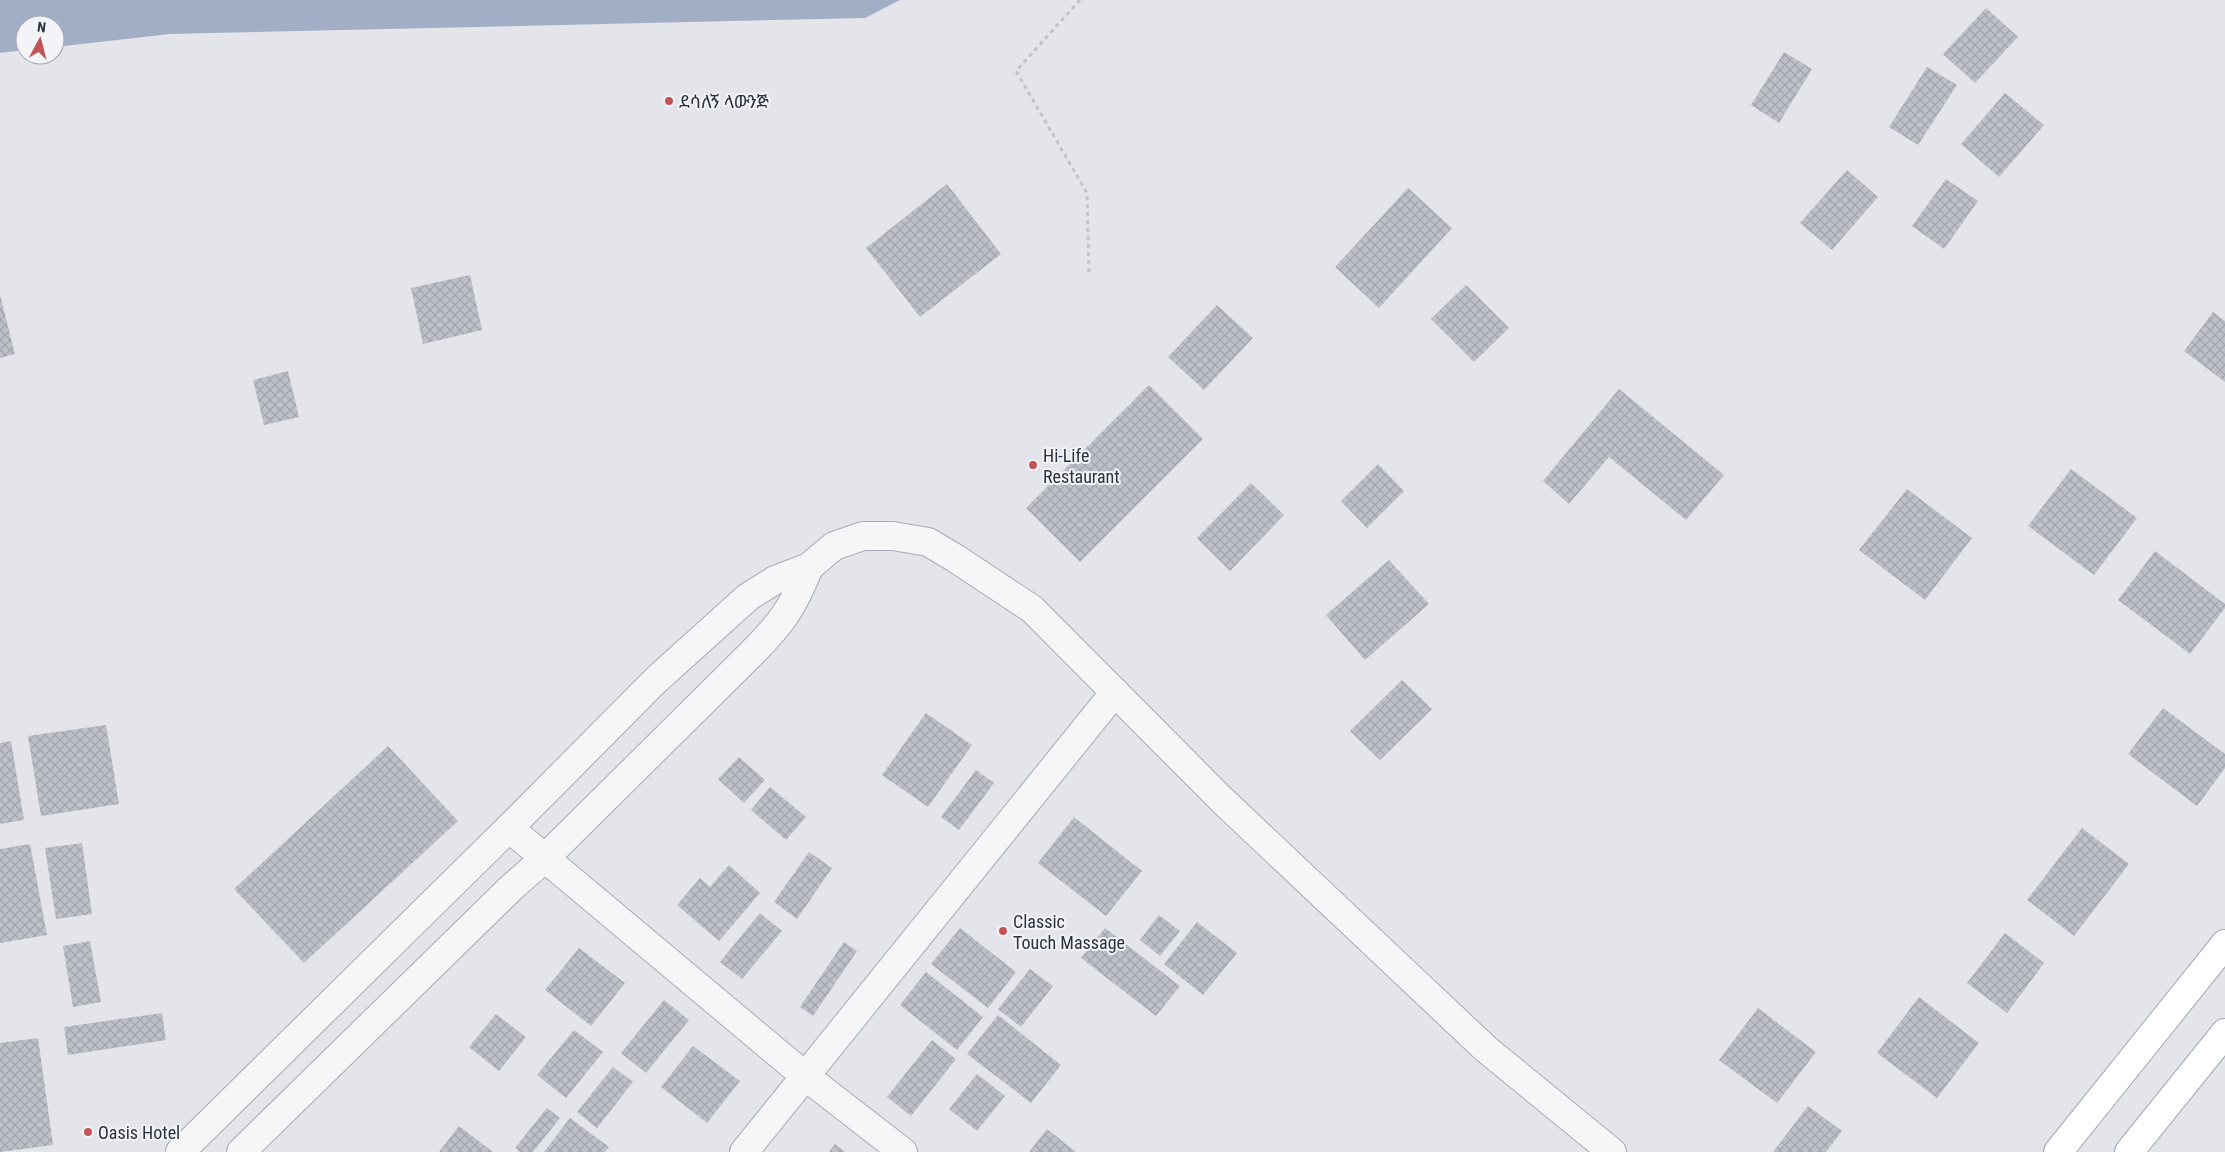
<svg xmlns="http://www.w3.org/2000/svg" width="2225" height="1152" font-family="'Roboto Condensed','Noto Sans Ethiopic',sans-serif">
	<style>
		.water { fill: #a2aec6 }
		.building { fill: url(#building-cross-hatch) }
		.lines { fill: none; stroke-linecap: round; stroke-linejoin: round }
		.minor-casing { stroke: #a8abb4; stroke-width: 30 }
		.major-casing { stroke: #a3a8b5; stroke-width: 30 }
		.path { stroke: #c1c3c9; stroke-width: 3; stroke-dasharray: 4 4; stroke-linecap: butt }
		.minor { stroke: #f6f6f9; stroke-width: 28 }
		.major { stroke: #fff; stroke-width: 28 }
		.poi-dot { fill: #c35455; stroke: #f3f4f7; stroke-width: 2 }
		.labels { text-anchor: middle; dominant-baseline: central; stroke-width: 4; stroke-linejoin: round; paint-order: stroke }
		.poi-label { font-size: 18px; fill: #2c3141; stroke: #f3f4f7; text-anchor: start }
	</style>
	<defs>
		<pattern id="building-cross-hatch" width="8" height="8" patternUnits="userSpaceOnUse" patternTransform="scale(1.25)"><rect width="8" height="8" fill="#bec0c9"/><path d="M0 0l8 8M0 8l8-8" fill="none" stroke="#a3a5ae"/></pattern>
	</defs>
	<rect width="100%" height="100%" fill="#e3e5ea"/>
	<!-- water -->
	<polygon class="water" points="0,0 900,0 865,18 170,34 55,47 55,25 25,25 25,50 0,53"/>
	<!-- building -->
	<g class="building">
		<polygon points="1986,8 2018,37 1975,83 1943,54"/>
		<polygon points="1784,52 1812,69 1779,123 1751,105"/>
		<polygon points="1927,67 1957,85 1918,145 1889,127"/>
		<polygon points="2005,93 2044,125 1999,177 1961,144"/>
		<polygon points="1847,170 1878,197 1832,250 1800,223"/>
		<polygon points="1946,179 1978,201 1944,249 1912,226"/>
		<polygon points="947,184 1001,254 920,317 866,248"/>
		<polygon points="1408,188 1452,228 1379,308 1335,267"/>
		<polygon points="470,275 482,330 423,344 411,288"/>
		<polygon points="1466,285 1509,328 1474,362 1431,319"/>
		<polygon points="0,295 15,354 0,358"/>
		<polygon points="1217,305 1253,338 1204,390 1168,357"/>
		<polygon points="2213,312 2225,321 2225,382 2184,351"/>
		<polygon points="288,371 299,417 264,425 253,380"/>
		<polygon points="1149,385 1203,439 1080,562 1026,508"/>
		<polygon points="1619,389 1724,475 1686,520 1609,457 1569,504 1543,481"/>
		<polygon points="1378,464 1404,491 1367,528 1341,501"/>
		<polygon points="2071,469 2137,518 2094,575 2028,526"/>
		<polygon points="1251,483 1284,515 1230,571 1197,538"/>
		<polygon points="1907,489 1972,538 1925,600 1859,550"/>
		<polygon points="2155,551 2225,604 2225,608 2190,654 2118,600"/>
		<polygon points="1389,560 1429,604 1365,660 1326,615"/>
		<polygon points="1402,680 1432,709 1380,760 1350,731"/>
		<polygon points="2163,708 2225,754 2225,768 2197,806 2128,754"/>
		<polygon points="926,713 972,745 928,807 882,775"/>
		<polygon points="106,725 119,804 41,816 28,736"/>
		<polygon points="11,741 24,820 0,824 0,743"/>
		<polygon points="388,746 458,821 304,963 234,889"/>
		<polygon points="739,757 765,780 744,803 718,779"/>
		<polygon points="976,770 994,783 959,830 941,817"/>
		<polygon points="770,787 806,817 786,840 751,810"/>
		<polygon points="1074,817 1142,871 1106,916 1038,863"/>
		<polygon points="2082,828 2129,864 2074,936 2027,900"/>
		<polygon points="82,843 92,914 56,919 45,848"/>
		<polygon points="30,844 47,935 0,943 0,849"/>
		<polygon points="809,852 832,868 797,919 774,902"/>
		<polygon points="729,865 760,893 719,941 677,905 700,878 710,887"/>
		<polygon points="760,913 782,931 742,979 720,962"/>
		<polygon points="1159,915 1180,931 1160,956 1140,940"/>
		<polygon points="1197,922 1237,953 1203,995 1164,964"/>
		<polygon points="960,928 1016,972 988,1008 931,964"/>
		<polygon points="1105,928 1180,986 1156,1016 1081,958"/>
		<polygon points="2005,933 2044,963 2007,1013 1967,983"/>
		<polygon points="90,941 101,1002 73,1007 63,946"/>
		<polygon points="844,942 857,951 813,1016 800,1007"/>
		<polygon points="579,948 625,983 591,1026 545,990"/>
		<polygon points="1030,969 1053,986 1021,1027 998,1009"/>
		<polygon points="926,972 983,1017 957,1050 900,1005"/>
		<polygon points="1919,997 1979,1043 1937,1098 1877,1053"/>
		<polygon points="664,1000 689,1020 646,1073 621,1053"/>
		<polygon points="1758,1008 1816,1052 1777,1103 1719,1060"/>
		<polygon points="162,1013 166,1040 68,1055 64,1027"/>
		<polygon points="496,1014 526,1037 499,1071 469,1047"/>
		<polygon points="998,1015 1061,1065 1031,1103 967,1054"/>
		<polygon points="574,1030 603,1052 566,1098 537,1075"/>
		<polygon points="38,1038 53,1145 0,1152 0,1043"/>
		<polygon points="932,1040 956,1059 911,1116 887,1097"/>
		<polygon points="693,1046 740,1081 707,1123 661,1087"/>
		<polygon points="613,1067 633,1082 597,1128 577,1112"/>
		<polygon points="977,1074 1005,1096 977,1131 949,1109"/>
		<polygon points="1808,1106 1842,1131 1826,1152 1773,1152"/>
		<polygon points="547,1108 560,1118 533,1152 520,1152 515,1148"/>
		<polygon points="570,1118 609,1147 605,1152 544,1152"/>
		<polygon points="459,1126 493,1152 439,1152"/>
		<polygon points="1047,1129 1076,1152 1029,1152"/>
		<polygon points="835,1144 845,1152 829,1152"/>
	</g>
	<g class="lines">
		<!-- minor casing -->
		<g class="minor-casing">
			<g id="minor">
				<polyline points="509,828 805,1076 903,1152"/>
				<polyline points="180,1152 509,828 656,680 748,597 775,580 809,567 834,546 863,536 893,536 928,542 955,558 1032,609 1222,800 1486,1049 1612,1152"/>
				<path d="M241,1152L512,887L544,859L750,655C781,624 793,608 809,567"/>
				<polyline points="744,1152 1115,692"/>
			</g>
		</g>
		<!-- major casing -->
		<g class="major-casing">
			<g id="major">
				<polyline points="2058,1152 2225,944"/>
				<polyline points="2129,1152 2225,1033"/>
			</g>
		</g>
		<!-- path -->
		<polyline class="path" points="1080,0 1016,71 1087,193 1089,275"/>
		<!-- minor -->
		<use href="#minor" class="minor"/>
		<!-- major -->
		<use href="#major" class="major"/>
	</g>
	<!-- markers -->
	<g class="poi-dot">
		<circle cx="669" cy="101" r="5"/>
		<circle cx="1033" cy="465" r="5"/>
		<circle cx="1003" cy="931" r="5"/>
		<circle cx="88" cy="1132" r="5"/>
	</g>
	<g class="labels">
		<!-- poi labels -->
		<g class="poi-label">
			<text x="679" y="101">ደሳለኝ ላውንጅ</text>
			<text x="1043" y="455">Hi-Life<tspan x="1043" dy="21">Restaurant</tspan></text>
			<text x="1013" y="921">Classic<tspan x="1013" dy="21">Touch Massage</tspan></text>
			<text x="98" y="1132">Oasis Hotel</text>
		</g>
	</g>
	<!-- north arrow -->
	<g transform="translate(40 40) rotate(7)"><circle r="24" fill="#f3f4f7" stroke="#a3a6ae"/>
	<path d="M0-4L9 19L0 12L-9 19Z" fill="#c35455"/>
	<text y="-8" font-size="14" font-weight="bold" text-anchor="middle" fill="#2c3141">N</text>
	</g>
</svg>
